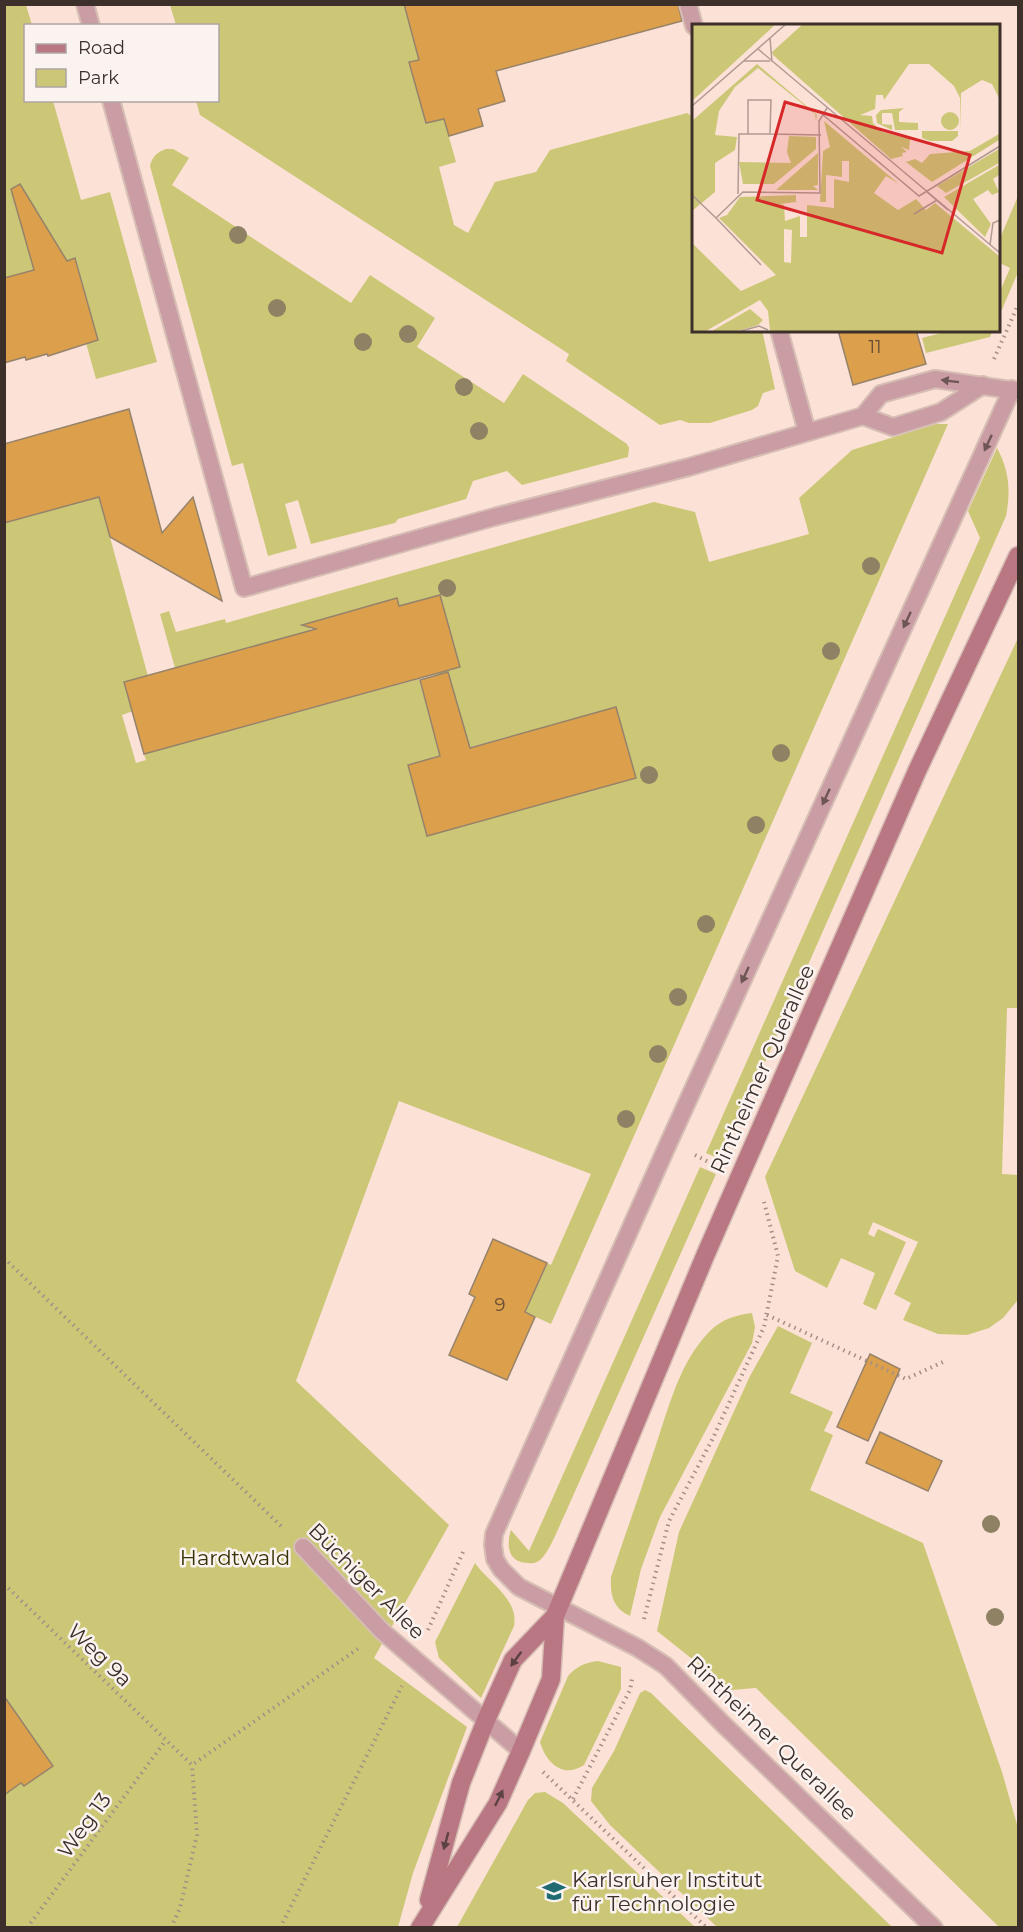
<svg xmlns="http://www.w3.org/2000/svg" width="1023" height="1932" font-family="Montserrat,sans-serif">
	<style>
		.green { fill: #ccc777 }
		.building { fill: #dc9f4b; stroke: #96836b; stroke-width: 1.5 }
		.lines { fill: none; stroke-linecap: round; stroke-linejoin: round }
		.lane-casing { stroke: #d6beb5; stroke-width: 20 }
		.secondary-casing { stroke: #d6beb5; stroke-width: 21 }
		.path { stroke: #a48f87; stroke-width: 4; stroke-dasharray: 1.5 4.5; stroke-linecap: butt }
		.lane { stroke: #ca9ca3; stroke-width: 16 }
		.secondary { stroke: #b97783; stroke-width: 18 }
		.tree { fill: #8f8164 }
		.oneway { fill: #6e5655 }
		.oneway2 { fill: #5c4241 }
		.labels { text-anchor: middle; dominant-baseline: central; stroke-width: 5; stroke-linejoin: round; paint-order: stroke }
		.number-label { font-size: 18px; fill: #654c33 }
		.street-label { font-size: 21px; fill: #3d302b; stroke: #faf3f0 }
		.park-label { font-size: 21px; fill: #363306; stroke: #faf3f0 }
		.poi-label { font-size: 21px; fill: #3d302b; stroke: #faf3f0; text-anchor: start }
		.inset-road { fill: none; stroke: #b09a92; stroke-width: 1.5 }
		.view { fill: #d62828; fill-opacity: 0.15; stroke: #d62828; stroke-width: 3 }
		.inset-edge { fill: none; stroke: #3d302b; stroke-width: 3 }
	</style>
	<rect width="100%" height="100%" fill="#fce1d7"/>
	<!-- green -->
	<g class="green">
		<polygon points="5,5 26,5 32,25 26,26 26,100 53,101 81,200 110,192 157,362 96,379 86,343 98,339 76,259 64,261 25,234 34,270 5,278"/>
		<polygon points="170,5 404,5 419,60 410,62 426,123 444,119 456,162 439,167 454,225 468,233 495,182 536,172 550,150 687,113 693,117 693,330 762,330 775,389 763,393 758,406 752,410 710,423 689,423 680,420 660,425 566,361 569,354 200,115 196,101 218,100 218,26 176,25"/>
		<path d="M166,149H173L189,158L172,185L351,303L370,275L435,318L417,347L504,403L523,374L627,444L629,448L628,457L522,485L507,471L473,481L466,499L398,519L395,523L311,544L298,500L285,504L297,548L268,556L243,463L232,466L150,166C152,157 157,152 166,149Z"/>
		<polygon points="1018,196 1018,272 998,319 998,296 1010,268 998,262 998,243"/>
		<polygon points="953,330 993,330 990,337 926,353 922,338"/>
		<polygon points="936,424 948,424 551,1324 525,1312 547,1263 551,1265 591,1174 399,1101 296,1381 449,1525 374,1658 467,1727 413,1873 398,1927 5,1928 5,523 99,497 148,676 133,711 122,715 136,763 146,760 144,754 419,679 440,756 408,765 428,836 635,778 616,707 457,751 436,674 460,667 399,606 397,599 310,623 311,631 175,668 160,614 169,611 176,632 225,619 226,623 654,502 695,512 709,562 809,534 799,498 852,450"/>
		<path d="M997,448C1009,470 1011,490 1006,516L722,1160L706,1153L980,538L968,511Z"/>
		<polygon points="1018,638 1018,1008 1007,1008 1002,1174 1018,1175 1017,1301 1003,1318 989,1328 967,1335 938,1334 903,1320 911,1303 894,1294 918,1242 873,1222 868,1234 874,1237 878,1229 906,1242 876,1310 863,1304 875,1273 841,1258 827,1288 795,1271 765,1177"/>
		<path d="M700,1167L716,1174L565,1514C559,1526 550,1551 541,1559C537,1563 533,1564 528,1563C508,1563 506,1545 511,1530L529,1551Z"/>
		<path d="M752,1313L755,1327L752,1343L660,1517L641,1569L630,1616C613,1608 610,1595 611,1577C625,1535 640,1493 654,1451C668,1410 679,1362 710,1331C722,1319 736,1315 752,1313Z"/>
		<polygon points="778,1326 812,1343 790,1393 833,1412 824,1431 833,1435 810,1490 923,1543 1002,1772 1018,1828 1018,1927 999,1927 756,1688 731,1690 657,1631 679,1532 750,1376"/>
		<path d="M475,1563C488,1582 519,1599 514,1626L481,1698L439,1658L435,1642Z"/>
		<path d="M598,1661L621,1667V1689L584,1765C563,1779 546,1763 540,1742L568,1676C577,1666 584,1663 598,1661Z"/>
		<polygon points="645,1690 651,1693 892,1927 717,1927 610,1825 591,1801 592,1788 614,1751 640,1693"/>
		<polygon points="545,1792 563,1803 695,1927 457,1927 528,1800 535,1793"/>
	</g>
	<!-- building -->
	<g class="building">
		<polygon points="404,4 678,4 682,21 496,71 505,101 478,109 483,126 449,136 444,119 426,123 409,62 419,60"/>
		<polygon points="20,184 67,261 75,258 98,340 48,356 47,354 26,360 25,357 4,363 4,278 34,270 11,189"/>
		<polygon points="838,330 916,330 926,364 853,385"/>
		<polygon points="129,409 162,533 193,497 222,601 110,537 99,497 4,523 4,444"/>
		<polygon points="440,595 460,667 144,754 124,682 316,629 302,625 397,598 399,606"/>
		<polygon points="448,672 470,748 616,707 636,778 427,836 408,765 440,756 420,680"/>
		<polygon points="493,1239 547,1263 525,1312 535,1317 507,1380 449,1355 475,1297 469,1294"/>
		<polygon points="870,1354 900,1369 868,1441 837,1427"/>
		<polygon points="880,1432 942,1461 928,1491 866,1463"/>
		<polygon points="4,1696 53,1766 24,1786 21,1783 4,1795"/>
	</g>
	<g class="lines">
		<!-- lane casing -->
		<g class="lane-casing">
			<g id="lane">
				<polyline points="85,4 91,26"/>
				<polyline points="688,4 694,26"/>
				<polyline points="111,100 244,588 494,517 689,467 863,416 881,394 935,379 1018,391"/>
				<polyline points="779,330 807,432"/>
				<polyline points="863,416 893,427 941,412 983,385"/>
				<polyline points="303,1547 382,1631 521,1751"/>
				<polyline points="934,1928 722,1723 666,1666 638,1648 519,1587 501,1569 495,1559 493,1545 494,1534 669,1142 1012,389"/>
			</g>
		</g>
		<!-- secondary casing -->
		<g class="secondary-casing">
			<g id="secondary">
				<polyline points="429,1900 461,1783 486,1720 513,1660 555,1616"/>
				<polyline points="420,1928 498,1803 521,1751 551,1679 555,1616 705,1256 917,771 1018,556"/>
			</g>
		</g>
		<!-- path -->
		<g class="path">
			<polyline points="994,359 1018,305"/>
			<polyline points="695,1155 712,1164"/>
			<polyline points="4,1258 282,1527"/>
			<polyline points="767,1315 906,1379 943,1362"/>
			<polyline points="4,1584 192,1765 359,1648"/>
			<polyline points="644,1619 669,1521 713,1438 764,1327 778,1256 764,1202"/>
			<polyline points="428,1630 463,1552"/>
			<polyline points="543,1772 707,1928"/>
			<polyline points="573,1799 630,1690 632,1679"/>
			<polyline points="27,1928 166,1740"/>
			<polyline points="171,1928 180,1908 197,1835 192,1765"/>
			<polyline points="280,1928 402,1686"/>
		</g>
		<!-- lane -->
		<use href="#lane" class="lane"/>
		<!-- secondary -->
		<use href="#secondary" class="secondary"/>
	</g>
	<!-- trees -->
	<g class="tree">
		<circle cx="238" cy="235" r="9"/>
		<circle cx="277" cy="308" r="9"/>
		<circle cx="408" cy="334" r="9"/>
		<circle cx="363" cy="342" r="9"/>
		<circle cx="464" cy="387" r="9"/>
		<circle cx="479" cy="431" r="9"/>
		<circle cx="871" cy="566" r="9"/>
		<circle cx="447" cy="588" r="9"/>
		<circle cx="831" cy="651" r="9"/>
		<circle cx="781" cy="753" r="9"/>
		<circle cx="649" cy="775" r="9"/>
		<circle cx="756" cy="825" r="9"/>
		<circle cx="706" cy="924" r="9"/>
		<circle cx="678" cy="997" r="9"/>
		<circle cx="658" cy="1054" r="9"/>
		<circle cx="626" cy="1119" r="9"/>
		<circle cx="991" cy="1524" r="9"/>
		<circle cx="995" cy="1617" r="9"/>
	</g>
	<!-- one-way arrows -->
	<defs><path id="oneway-solid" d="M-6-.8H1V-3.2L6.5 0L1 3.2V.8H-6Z" transform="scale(1.5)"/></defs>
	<g class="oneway">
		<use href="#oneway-solid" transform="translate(950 381) rotate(-173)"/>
		<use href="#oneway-solid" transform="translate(988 443) rotate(115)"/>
		<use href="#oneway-solid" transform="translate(907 620) rotate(115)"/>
		<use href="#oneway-solid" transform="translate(826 797) rotate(115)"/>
		<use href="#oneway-solid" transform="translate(745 975) rotate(115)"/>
	</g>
	<g class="oneway2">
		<use href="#oneway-solid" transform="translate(516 1659) rotate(126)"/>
		<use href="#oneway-solid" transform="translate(499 1798) rotate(-64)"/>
		<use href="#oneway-solid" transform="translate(446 1841) rotate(105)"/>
	</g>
	<!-- icons -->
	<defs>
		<g id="university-bare" transform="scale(1.8)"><path d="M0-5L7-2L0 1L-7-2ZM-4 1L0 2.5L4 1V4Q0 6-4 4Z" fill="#1f6b71" stroke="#faf3f0" stroke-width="2.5" paint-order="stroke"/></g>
	</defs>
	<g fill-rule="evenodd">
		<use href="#university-bare" x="554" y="1891"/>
	</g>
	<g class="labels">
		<!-- number labels -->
		<g class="number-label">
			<text x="875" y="347">11</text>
			<text x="500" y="1305">9</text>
		</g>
		<!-- street labels -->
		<g class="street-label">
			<text transform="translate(762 1069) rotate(-66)">Rintheimer Querallee</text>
			<text transform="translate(367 1581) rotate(45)">Büchiger Allee</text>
			<text transform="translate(100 1655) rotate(44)">Weg 9a</text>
			<text transform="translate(772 1738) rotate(44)">Rintheimer Querallee</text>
			<text transform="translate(84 1825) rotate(-54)">Weg 13</text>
		</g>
		<!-- park labels -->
		<g class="park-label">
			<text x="235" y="1557">Hardtwald</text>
		</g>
		<!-- poi labels -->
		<g class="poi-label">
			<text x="572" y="1879">Karlsruher Institut<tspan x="572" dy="24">für Technologie</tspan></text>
		</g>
	</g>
	<!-- overview -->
	<g transform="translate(692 24)">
		<rect width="308" height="308" fill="#fce1d7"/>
		<path d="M0,0H84L0,77ZM111,0H307V74L300,60L290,56L269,69L268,106V74L262,62L237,40H217L192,76L191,71H184L183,85L168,91L180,92L181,99L190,108L218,115L217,126L209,123L215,128L210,129L211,132L199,135L81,31L80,28ZM65,40L125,91L124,97L123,90L66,44L43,63L27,87L23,111L45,113L43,126L23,139V168L0,187V97ZM212,84L207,88V98L226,99V106H203L200,89H190V100L200,101V106L185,99L184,91L189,86ZM249 97a9 9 0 1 1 18 0a9 9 0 1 1-18 0ZM132,97L207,160L194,152L182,169L206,186L224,175L234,186L243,179L307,232V307H78L76,287L68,276L14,307H0V219L49,267L84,251L27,194L35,191L48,173L104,171V178L88,180L92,181L93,197L108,192V213H115V181L142,184V155L157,158V137H150V153L134,151V178H128L131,127L138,123ZM92,205L100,206L99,239L92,238ZM230,107H266V112L260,117H238L230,114ZM307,110V116L240,158L214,138L223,135L230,139L238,130L278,127ZM97,112L124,113V125L82,160H51L47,138L99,139L95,128ZM307,125V139L254,169L245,162ZM126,129V161L121,162L126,166H84ZM307,141V151L301,155L307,168L300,171L296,166L281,175L299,200L293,213L252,173ZM58,285L71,296L66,301L46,307H20Z" fill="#ccc777" fill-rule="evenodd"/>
		<path class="inset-road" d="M78,14L80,38M66,25L308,229M52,37H78M0,82L94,0M130,90L227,172L308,122M78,110L129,111M235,168L256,186M46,170L47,110H78L79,76H56V110M0,171L24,194L51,168L128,169L127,97L135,84M222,190L245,176M24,194L69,241M298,221L301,199L308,196M49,307L67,302L76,306"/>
		<path class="view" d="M93,78L278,131L250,229L65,176Z"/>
		<rect width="308" height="308" class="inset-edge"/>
	</g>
	<!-- border -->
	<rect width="1023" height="1932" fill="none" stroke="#3d302b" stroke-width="12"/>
	<!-- legend -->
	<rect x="24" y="24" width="195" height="78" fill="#faf3f0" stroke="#aea5a1" stroke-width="1.5"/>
	<rect x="36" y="44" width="30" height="9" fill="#b97783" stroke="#aea5a1" stroke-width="1.5"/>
	<text x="78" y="54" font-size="18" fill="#3d302b">Road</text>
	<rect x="36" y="69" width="30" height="18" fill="#ccc777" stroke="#aea5a1" stroke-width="1.5"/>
	<text x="78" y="84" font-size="18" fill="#3d302b">Park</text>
</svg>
